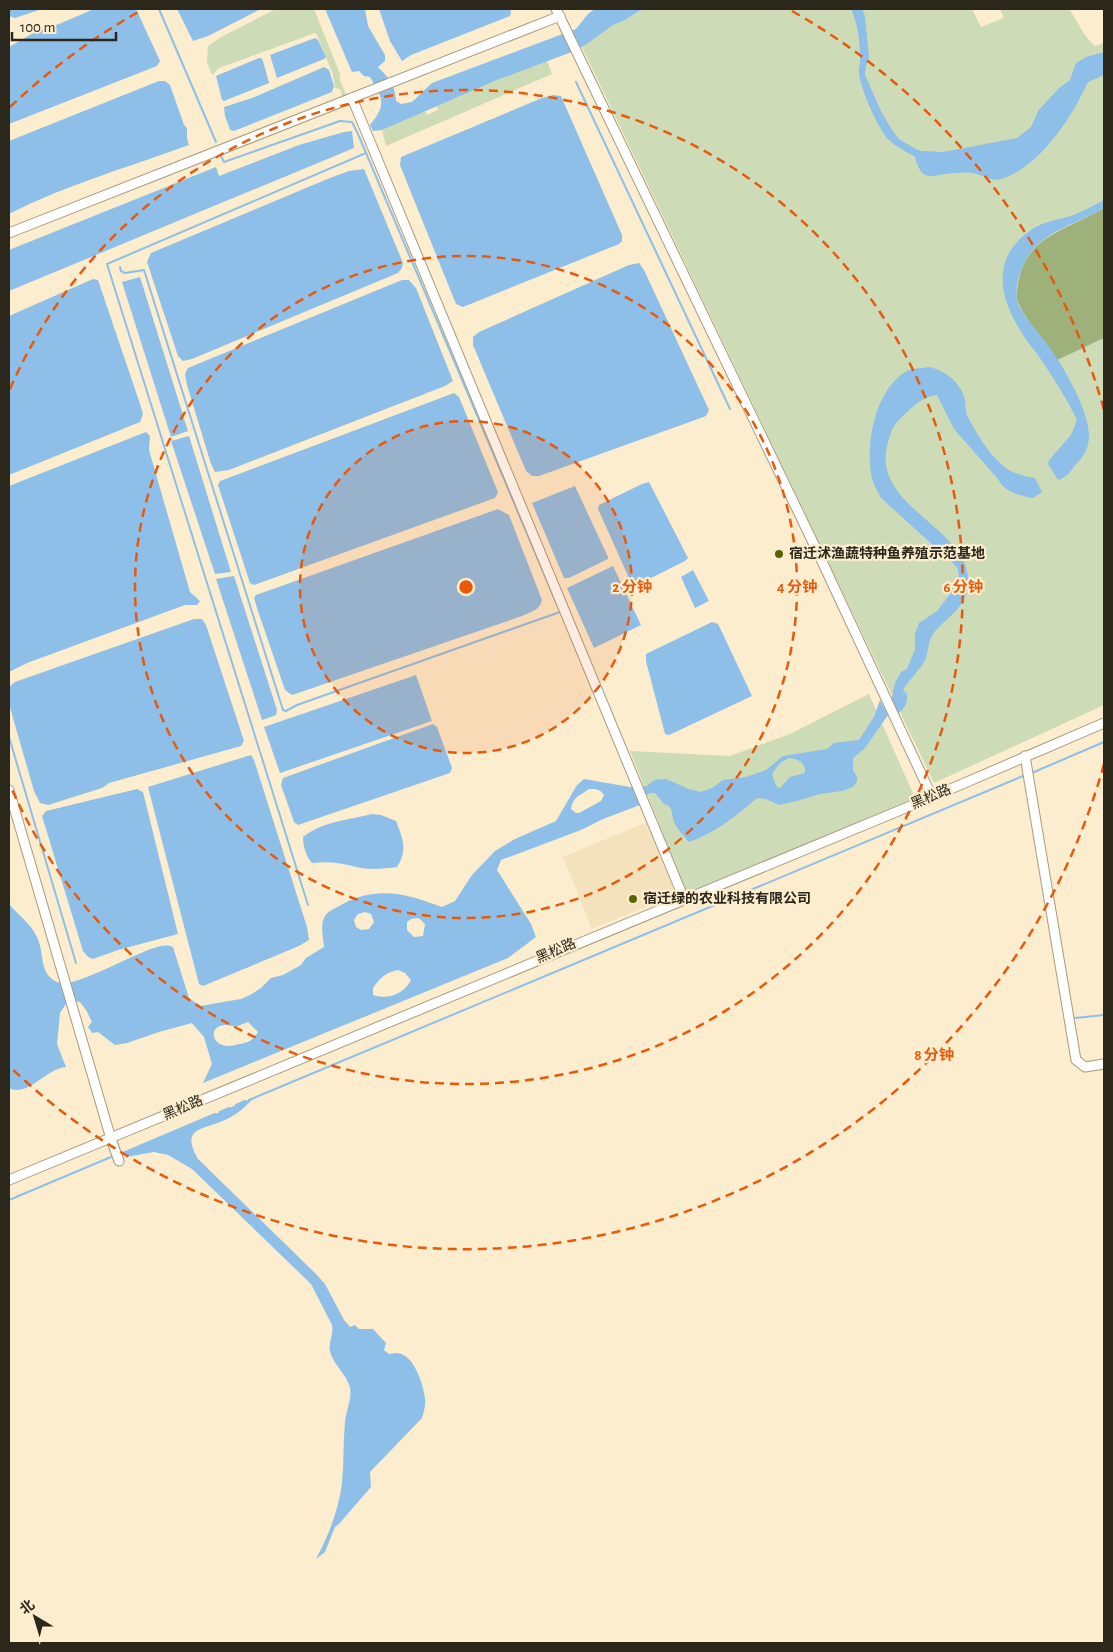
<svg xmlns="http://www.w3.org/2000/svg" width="1113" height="1652" font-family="'Alegreya Sans','Noto Sans SC',sans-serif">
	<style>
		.built { fill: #f3e2bc }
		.green { fill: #cddbb6 }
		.forest { fill: #9eb17a }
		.water { fill: #8ebfe8; fill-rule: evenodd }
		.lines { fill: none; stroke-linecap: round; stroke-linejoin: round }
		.stream { stroke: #8ebfe8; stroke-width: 2 }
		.minor-casing { stroke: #a89b7e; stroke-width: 11 }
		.minor { stroke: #fff; stroke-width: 9 }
		.ring { fill: none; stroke: #e8590c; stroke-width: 2.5; stroke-dasharray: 9 6 }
		.poi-dot { fill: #5a6301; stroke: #fbedce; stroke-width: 2 }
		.labels { text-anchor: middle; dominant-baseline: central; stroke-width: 4.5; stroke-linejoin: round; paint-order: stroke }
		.poi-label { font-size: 14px; font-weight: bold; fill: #2c271b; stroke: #fbedce; text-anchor: start }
		.street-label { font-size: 14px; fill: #2c271b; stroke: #fbedce }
		.centre { fill: #e8590c; stroke: #fbedce; stroke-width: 2.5 }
		.ring-label { font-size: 15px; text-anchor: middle; font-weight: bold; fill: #e8590c; stroke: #fbedce; stroke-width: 4.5; stroke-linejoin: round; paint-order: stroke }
	</style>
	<rect width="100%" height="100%" fill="#fbedce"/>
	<!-- built -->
	<polygon class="built" points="647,822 676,894 592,929 563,857"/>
	<!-- green -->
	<g class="green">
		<polygon points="276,9 314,9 340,74 340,80 347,97 342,97 340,89 335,88 333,75 317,35 315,33 219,68 212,75 207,62 208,46 221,37"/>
		<path d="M651,9H972L981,27L1004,18L1000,9H1069C1078,21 1083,37 1095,46L1104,43V208L1063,227L1048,237L1057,359L1104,338V705L934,783L582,47L613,25L625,20L639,11Z"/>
		<polygon points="547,61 552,74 386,146 382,130 425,111 427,115 438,110 437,106 497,80"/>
		<polygon points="869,694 915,798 689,893 685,889 630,751 730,756 790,734"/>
	</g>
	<!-- forest -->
	<path class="forest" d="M1104,208V338L1057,360C1045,340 1027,323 1018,302C1015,296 1018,286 1019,279C1028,235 1071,228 1104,208Z"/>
	<!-- water -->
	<g class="water">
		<polygon points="9,9 42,9 15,18 9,16"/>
		<polygon points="94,9 136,9 160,61 157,66 9,124 9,47 37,31 59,24"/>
		<polygon points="177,9 261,9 208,36 193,41"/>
		<path d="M325,9H365L368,26L385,55V61L378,67C389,78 395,85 396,101L401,104L412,102L432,83L576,29L588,14L595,9H651L639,11L625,20L613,25L584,46L569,53L497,80L382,130L373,131L370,125C387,104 383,99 370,77L364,76L359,71L352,72Z"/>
		<polygon points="379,9 510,9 511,12 510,16 411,55 402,61 390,41"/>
		<path d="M851,9H862L865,16L869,57L866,66L865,75L882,113L892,130L899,139L914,148L921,151L943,152L1017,138L1031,127L1038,111L1059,88L1070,80L1076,63L1086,57L1104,52V75L1088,82C1072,117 1040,167 1001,179C990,182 982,174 972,173C965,172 959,173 953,173C932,175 922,184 915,157C907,152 896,147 889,140C879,131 860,88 859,73C858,68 861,63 860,58C860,42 858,24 851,9Z"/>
		<polygon points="315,38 318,40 326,57 324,59 277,78 270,55"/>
		<polygon points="259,58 261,58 263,61 269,83 224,101 222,100 216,76"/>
		<polygon points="324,67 329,70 334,86 332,92 239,129 234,131 230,130 225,116 224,107 252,98"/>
		<path d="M159,81H165L170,85L184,125L187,128V138L189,145C129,167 66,185 9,214V141Z"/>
		<polygon points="553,95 561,96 622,235 622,241 619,244 463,307 456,304 408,185 400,165 401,157 542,98"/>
		<polygon points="352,131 354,148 9,291 9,250 216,167 219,176 299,145 344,132"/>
		<polygon points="364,169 403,263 402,268 398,273 192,359 183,361 178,356 150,271 147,262 151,253 330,178 349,171"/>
		<path d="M1104,200V208C1080,223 1045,230 1028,256C1021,267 1014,287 1017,300C1020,313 1039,333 1047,344C1063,365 1089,410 1089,436C1089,447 1084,456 1077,463C1071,470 1067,478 1058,480L1048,464L1049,460L1071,435L1077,420C1066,397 1052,376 1038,355C1032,347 1025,339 1020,330C998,294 992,257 1031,230C1044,221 1059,220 1073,215C1084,211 1094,205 1104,200Z"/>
		<polygon points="639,263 644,270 709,410 706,416 698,419 539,476 532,476 526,471 473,345 473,337 479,332 629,265"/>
		<polygon points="140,277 188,431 171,437 122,282"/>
		<polygon points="93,279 98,280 140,404 143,414 140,422 9,475 9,316"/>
		<polygon points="402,280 409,280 416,288 453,381 445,386 229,470 215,472 211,464 187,385 185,374 188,368"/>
		<path d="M930,367C946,372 960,381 965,400C966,405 965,410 967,415C976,433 994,464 1013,472C1020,475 1028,477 1035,478L1042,492L1033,498C1019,495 1004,492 998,479L954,429L937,395C922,396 910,409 900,419C892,426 890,435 887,446C873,506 965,527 968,578C970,607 948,615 933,634C927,642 929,654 924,662C918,672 909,680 903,690L907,694C908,704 904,709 896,715L889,700L892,697L895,683L901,672L907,669L915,649V634L919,623L937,611L951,593L959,575L957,567L881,498C877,490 872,482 871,473C866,441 876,388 907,371C914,368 922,368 930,367Z"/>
		<polygon points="454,393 459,397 498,492 495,498 254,585 250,583 218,485 220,481"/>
		<polygon points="146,432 150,436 149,450 190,592 200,601 197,605 185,605 27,663 9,672 9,486"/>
		<polygon points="189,436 231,572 215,574 171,441"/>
		<polygon points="649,482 688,558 685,561 635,586 629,578 598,509 599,505 642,484"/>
		<polygon points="575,486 608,557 608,559 569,578 564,578 532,503"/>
		<path d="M498,509L509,515L542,600C540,610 531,612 522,616L301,692L292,695L285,690L257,608L254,598L256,595Z"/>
		<polygon points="613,566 641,625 594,648 567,588"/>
		<polygon points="693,570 709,601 695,608 681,577"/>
		<polygon points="234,576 277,710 276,715 262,720 216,579"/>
		<polygon points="194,619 202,619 206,625 244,741 241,746 109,783 102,788 48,805 40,803 34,791 9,704 9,687 15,682"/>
		<polygon points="712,622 718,624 720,628 752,696 669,735 665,734 646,661 646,654"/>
		<polygon points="416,675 432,721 280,773 264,727"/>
		<path d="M880,700L888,715L865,748L853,758V770L857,777V781L853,787L842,791L820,794L797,801L779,805L766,799L757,798C736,816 715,833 689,842C684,836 677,829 674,822C672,816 673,811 669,806L664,804L655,793H650L641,799L640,805L603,819L581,830L501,860L497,870L531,924L536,937L508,958L203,1083L212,1064L204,1037L192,1023L159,1032L127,1043L115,1045L98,1032L92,1033L88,1027L92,1022L86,1010L80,1002L74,1001L66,1004L60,1013L57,1044L66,1067C46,1068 28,1098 9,1088V904C19,916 34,926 39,942C43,953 41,970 51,978C53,980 58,983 61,983C78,986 133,954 154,948C161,946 166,944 173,947L189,998L200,1006L241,999L250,995L261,988L271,978L283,975L301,965L306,958L324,947C323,937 320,924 325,916C328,911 336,908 341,905C376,885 407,894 442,907L455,901L472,875L495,851L515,839L556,821L577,785L584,779L630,787L647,786L654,780L666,779L689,789L701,792L712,788L723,780L746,777L766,770L783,756L827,749L834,743L859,740L874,717ZM789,758C799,759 806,763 805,773L790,777L780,788L776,786L772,774L780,763ZM589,789C596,789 600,789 604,795L601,801L579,813H576L571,809C573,796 580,796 589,789ZM365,912L371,914L374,922L369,929L361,930L356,927L354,920L358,914ZM417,918L420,919L425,924L423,936L414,937L407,930V922L411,919ZM398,970L405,973L411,980C404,994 388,1000 373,995V988C380,978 386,972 398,970ZM248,1022L258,1032C253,1040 248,1043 239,1044C236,1045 231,1046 227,1046C206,1043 211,1018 235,1027Z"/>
		<polygon points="433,724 437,727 452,768 450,773 298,825 294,822 281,785 283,778"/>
		<polygon points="251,755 254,760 307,927 309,940 299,946 203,986 199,984 148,787"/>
		<polygon points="137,789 143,792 178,934 118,950 93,959 88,957 83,951 42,816 46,811"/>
		<path d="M372,814L381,815L396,821C403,839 408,850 397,867C384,869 368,870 356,867C341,863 328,861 312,863C306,857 303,845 303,837C323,821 349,820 372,814Z"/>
		<path d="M255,1097C247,1105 238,1114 227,1119C205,1130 179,1126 198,1159L317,1275L325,1284L344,1320L350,1327L355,1325L359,1329H373L386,1343L384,1350L389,1354C391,1354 394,1353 397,1353C414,1354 423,1384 425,1398C426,1405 424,1411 422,1418L370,1472L371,1487L339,1524L335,1527L325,1552L316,1559C328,1537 339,1509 342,1483C344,1463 343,1442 345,1422C346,1411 352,1399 350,1388C347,1374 333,1365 330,1351C328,1342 334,1335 332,1325L311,1284L192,1169L168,1155L154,1152L126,1157L123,1153Z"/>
	</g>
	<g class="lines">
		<!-- stream -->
		<g class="stream">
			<polyline points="159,9 216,142"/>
			<polyline points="576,82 730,409"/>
			<polyline points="220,154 224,162 340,121 352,122 358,134 556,602"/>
			<polyline points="120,267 121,271 125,273 144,270 283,710 286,711 297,705 560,612"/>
			<polyline points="9,737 76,963"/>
			<polyline points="1034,772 1104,742"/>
			<polyline points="308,905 107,264 366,153"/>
			<polyline points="1075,1018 1104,1015"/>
			<polyline points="249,1100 1023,776"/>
			<polyline points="236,1105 245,1101"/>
			<polyline points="220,1112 229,1108"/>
			<polyline points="123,1153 215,1114"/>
			<polyline points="9,1200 111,1157"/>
		</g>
		<!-- minor casing -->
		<g class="minor-casing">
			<g id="minor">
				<polyline points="556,9 819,555 932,797"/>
				<polyline points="352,98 684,899"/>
				<polyline points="9,233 560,16"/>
				<polyline points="1025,756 1076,1060 1085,1067 1104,1064"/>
				<polyline points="9,790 111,1139 119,1161"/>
				<polyline points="9,1180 932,797 1104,723"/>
			</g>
		</g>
		<!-- minor -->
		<use href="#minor" class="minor"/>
	</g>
	<!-- distance rings -->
	<circle cx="466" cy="587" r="166" fill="#e8590c" fill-opacity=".12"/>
	<g class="ring">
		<circle cx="466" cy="587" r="166"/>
		<circle cx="466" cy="587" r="331"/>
		<path d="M10 389A497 497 0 1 1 10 785"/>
		<path d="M1104 764A662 662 0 0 1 10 1067M10 107A662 662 0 0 1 140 11M792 11A662 662 0 0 1 1104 410"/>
	</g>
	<!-- markers -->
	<g class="poi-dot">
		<circle cx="779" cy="554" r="5"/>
		<circle cx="633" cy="899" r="5"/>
	</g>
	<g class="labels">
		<!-- poi labels -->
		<g class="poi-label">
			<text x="789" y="554">宿迁沭渔蔬特种鱼养殖示范基地</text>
			<text x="643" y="899">宿迁绿的农业科技有限公司</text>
		</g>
		<!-- street labels -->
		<g class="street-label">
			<text transform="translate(931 797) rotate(-23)">黑松路</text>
			<text transform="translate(556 951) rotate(-23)">黑松路</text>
			<text transform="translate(183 1108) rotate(-23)">黑松路</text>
		</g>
	</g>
	<circle cx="466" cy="587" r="8" class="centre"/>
	<g class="ring-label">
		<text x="632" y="592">2 分钟</text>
		<text x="797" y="592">4 分钟</text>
		<text x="963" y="592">6 分钟</text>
		<text x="934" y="1060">8 分钟</text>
	</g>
	<!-- border -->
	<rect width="1113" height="1652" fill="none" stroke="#2c271b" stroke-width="20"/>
	<!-- north arrow -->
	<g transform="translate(35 1617) rotate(322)" stroke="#fbedce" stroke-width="4" paint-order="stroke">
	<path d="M0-4L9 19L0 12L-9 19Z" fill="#2c271b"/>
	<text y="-8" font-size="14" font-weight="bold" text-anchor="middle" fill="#2c271b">北</text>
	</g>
	<!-- scale -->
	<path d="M12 32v8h104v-8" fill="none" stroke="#2c271b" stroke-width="2.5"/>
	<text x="20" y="32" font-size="15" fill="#2c271b" stroke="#fbedce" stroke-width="4" paint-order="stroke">100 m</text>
</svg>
